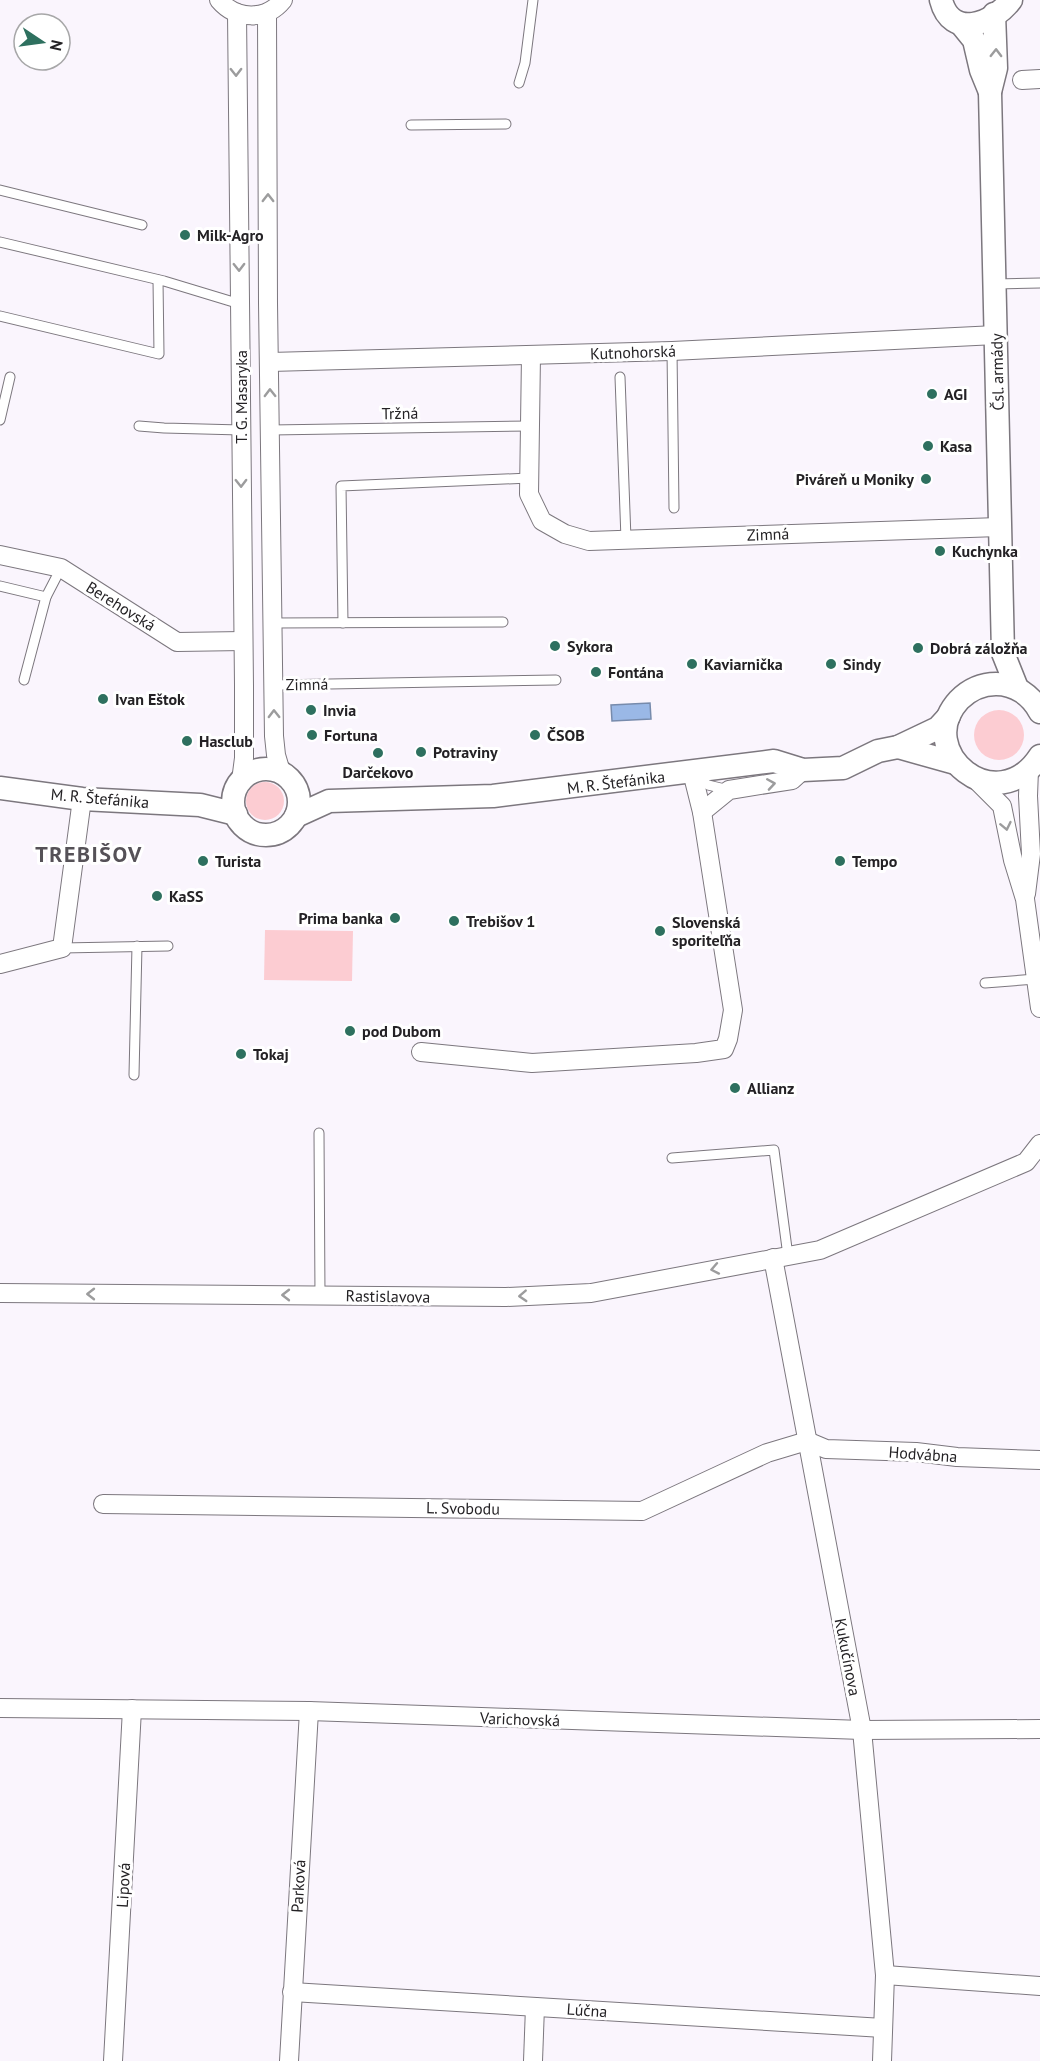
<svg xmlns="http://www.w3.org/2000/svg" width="1040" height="2061" font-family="'PT Sans',sans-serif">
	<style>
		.green { fill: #fcccd2 }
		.water { fill: #9ab8e6; stroke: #778bac; stroke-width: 1.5 }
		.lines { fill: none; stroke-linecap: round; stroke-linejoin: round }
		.service-casing { stroke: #7c777e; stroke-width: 11 }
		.minor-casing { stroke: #7c777e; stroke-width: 20 }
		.tertiary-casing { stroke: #7c777e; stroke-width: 25 }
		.service { stroke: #fff; stroke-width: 9 }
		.minor { stroke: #fff; stroke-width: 18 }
		.tertiary { stroke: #fff; stroke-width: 22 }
		.oneway { stroke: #9c9c9d }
		.poi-dot { fill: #2e705f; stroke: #fff; stroke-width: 2 }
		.labels { text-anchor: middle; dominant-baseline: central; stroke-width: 6; stroke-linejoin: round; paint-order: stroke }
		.poi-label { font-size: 16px; font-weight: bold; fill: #242225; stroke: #fff; text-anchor: start }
		.street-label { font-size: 16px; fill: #242225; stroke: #fff }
		.district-label { font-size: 22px; font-weight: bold; letter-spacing: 1.5px; fill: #555157; stroke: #fff }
	</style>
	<rect width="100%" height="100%" fill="#faf5fd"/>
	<!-- green -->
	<g class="green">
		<circle cx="999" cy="735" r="25"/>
		<circle cx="265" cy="801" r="19"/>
		<polygon points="265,930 353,931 352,981 264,980"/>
	</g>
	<!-- water -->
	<polygon class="water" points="650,703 651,719 612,721 611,705"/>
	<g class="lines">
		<!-- service casing -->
		<g class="service-casing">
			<g id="service">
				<polyline points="519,83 525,63 533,0"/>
				<polyline points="411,125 506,124"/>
				<polyline points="0,190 142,225"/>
				<polyline points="0,242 164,281 240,304"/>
				<polyline points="995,284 1040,283"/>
				<polyline points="0,316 159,354 158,280"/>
				<polyline points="672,351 674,508"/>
				<polyline points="620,377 626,539"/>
				<polyline points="0,420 10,377"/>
				<polyline points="139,426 164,428 241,430"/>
				<polyline points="271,430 530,426"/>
				<polyline points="0,586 46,597"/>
				<polyline points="273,623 503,622"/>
				<polyline points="343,623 341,486 529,478"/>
				<polyline points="24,680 46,597 61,568"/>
				<polyline points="274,685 556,680"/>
				<polyline points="694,774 708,785 729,790"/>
				<polyline points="62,948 168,946"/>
				<polyline points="985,983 1036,979"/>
				<polyline points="134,1075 137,946"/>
				<polyline points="319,1133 320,1296"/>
				<polyline points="672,1158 774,1150 788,1256"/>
			</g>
		</g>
		<!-- minor casing -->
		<g class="minor-casing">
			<g id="minor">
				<path d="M219,0C236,20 266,21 283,0"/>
				<polyline points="237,13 244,685 244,758 241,781"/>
				<polyline points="267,13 268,303 274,736 276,755 281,772"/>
				<polyline points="1022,80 1040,79"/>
				<polyline points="531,355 529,494 542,521 565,534 589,541 999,527"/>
				<polyline points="270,362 672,351 996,335"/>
				<polyline points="0,555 61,568 177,642 243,641"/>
				<polyline points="975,779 1002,806 1013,860 1025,899 1040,1008"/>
				<polyline points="702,812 729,790 792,780 803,770"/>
				<polyline points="1026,894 1031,854 1028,796 1029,770"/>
				<polyline points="0,964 62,948 82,799"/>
				<polyline points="421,1052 532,1063 696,1053 724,1049 728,1039 733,1010 702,812 692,772"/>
				<polyline points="773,1258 862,1730 885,1975 882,2061"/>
				<polyline points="0,1293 506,1297 591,1293 820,1250 1026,1162 1040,1144"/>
				<polyline points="103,1504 642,1511 767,1453 807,1441 826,1449 916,1452 957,1457 1040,1460"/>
				<polyline points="0,1708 309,1711 862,1730 1040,1729"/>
				<polyline points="885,1975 1040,1986"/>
				<polyline points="292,1992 883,2028"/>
				<polyline points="113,2061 132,1709"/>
				<polyline points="289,2061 309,1711"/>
				<polyline points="533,2061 535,2007"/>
			</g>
		</g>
		<!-- tertiary casing -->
		<g class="tertiary-casing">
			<g id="tertiary">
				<path d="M941,0C951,40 993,24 1011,0"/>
				<polyline points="994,14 996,68 990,92 1003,653 1017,688"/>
				<polyline points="961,24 974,40 981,70 990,92"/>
				<path d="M1040,712C1031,695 1015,684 996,684C982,684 969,690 959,700C912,751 997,822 1040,756"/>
				<polyline points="898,747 955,763"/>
				<circle cx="266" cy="802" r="33"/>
				<polyline points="0,788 82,799 200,805 236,814"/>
				<polyline points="296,816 329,801 493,796 774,761 803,770 843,768 878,751 898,747 938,728 949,716"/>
			</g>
		</g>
		<!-- service -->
		<use href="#service" class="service"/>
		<!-- minor -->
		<use href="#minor" class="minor"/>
		<!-- tertiary -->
		<use href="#tertiary" class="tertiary"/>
	</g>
	<!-- one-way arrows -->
	<defs><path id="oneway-chevron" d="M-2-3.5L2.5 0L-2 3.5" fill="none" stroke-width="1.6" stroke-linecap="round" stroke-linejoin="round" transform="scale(1.5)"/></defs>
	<g class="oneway">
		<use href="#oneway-chevron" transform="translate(996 53) rotate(-89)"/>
		<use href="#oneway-chevron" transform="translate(236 72) rotate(89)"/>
		<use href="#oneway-chevron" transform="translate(268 198) rotate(-90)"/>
		<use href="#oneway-chevron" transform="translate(239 267) rotate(89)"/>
		<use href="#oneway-chevron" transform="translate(270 393) rotate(-91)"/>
		<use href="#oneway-chevron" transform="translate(241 483) rotate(89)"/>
		<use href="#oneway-chevron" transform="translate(274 714) rotate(-91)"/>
		<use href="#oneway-chevron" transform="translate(771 784) rotate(-9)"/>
		<use href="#oneway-chevron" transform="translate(1006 826) rotate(78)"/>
		<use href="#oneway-chevron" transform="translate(715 1269) rotate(169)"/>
		<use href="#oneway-chevron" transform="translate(91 1294) rotate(-180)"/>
		<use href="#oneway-chevron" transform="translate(286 1295) rotate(-180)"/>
		<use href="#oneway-chevron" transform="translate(523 1296) rotate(177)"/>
	</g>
	<!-- markers -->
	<g class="poi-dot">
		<circle cx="185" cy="235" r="6"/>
		<circle cx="932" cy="394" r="6"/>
		<circle cx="928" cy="446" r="6"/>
		<circle cx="926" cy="479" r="6"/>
		<circle cx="940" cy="551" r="6"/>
		<circle cx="555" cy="646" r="6"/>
		<circle cx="918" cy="648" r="6"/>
		<circle cx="692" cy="664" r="6"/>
		<circle cx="831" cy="664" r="6"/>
		<circle cx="596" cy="672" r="6"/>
		<circle cx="103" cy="699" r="6"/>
		<circle cx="311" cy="710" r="6"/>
		<circle cx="312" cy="735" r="6"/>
		<circle cx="535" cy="735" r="6"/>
		<circle cx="187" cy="741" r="6"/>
		<circle cx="421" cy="752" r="6"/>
		<circle cx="378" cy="753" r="6"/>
		<circle cx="203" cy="861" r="6"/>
		<circle cx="840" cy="861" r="6"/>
		<circle cx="157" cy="896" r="6"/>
		<circle cx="395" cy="918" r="6"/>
		<circle cx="454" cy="921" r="6"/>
		<circle cx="660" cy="931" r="6"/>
		<circle cx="350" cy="1031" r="6"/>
		<circle cx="241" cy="1054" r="6"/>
		<circle cx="735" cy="1088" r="6"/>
	</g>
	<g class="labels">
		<!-- poi labels -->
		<g class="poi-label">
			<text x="197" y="235">Milk-Agro</text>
			<text x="944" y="394">AGI</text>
			<text x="940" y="446">Kasa</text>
			<text x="914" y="479" text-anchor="end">Piváreň u Moniky</text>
			<text x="952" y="551">Kuchynka</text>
			<text x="567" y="646">Sykora</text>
			<text x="930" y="648">Dobrá záložňa</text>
			<text x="704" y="664">Kaviarnička</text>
			<text x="843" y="664">Sindy</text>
			<text x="608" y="672">Fontána</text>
			<text x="115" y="699">Ivan Eštok</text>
			<text x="323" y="710">Invia</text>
			<text x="324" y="735">Fortuna</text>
			<text x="547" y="735">ČSOB</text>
			<text x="199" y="741">Hasclub</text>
			<text x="433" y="752">Potraviny</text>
			<text x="378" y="772" text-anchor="middle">Darčekovo</text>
			<text x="215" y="861">Turista</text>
			<text x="852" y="861">Tempo</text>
			<text x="169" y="896">KaSS</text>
			<text x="383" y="918" text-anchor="end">Prima banka</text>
			<text x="466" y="921">Trebišov 1</text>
			<text x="672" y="922">Slovenská<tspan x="672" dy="18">sporiteľňa</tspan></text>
			<text x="362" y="1031">pod Dubom</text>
			<text x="253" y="1054">Tokaj</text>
			<text x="747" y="1088">Allianz</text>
		</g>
		<!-- street labels -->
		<g class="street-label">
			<text transform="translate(633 352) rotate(-2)">Kutnohorská</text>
			<text transform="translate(997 372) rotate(-91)">Čsl. armády</text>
			<text transform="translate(241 397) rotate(-90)">T. G. Masaryka</text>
			<text transform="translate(400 413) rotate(-1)">Tržná</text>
			<text transform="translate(768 534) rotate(-2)">Zimná</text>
			<text transform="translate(121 606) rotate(32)">Berehovská</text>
			<text transform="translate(307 684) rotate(-1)">Zimná</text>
			<text transform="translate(616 782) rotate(-7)">M. R. Štefánika</text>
			<text transform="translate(100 798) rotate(5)">M. R. Štefánika</text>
			<text transform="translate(388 1296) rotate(1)">Rastislavova</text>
			<text transform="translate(923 1454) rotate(4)">Hodvábna</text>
			<text transform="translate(463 1508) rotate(1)">L. Svobodu</text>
			<text transform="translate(848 1657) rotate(79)">Kukučínova</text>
			<text transform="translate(520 1719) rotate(2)">Varichovská</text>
			<text transform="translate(123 1885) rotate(-87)">Lipová</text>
			<text transform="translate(298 1886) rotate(-87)">Parková</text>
			<text transform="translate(587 2010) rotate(4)">Lúčna</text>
		</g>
		<!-- district labels -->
		<g class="district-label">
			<text x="89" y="854">TREBIŠOV</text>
		</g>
	</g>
	<!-- north arrow -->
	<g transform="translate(42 42) rotate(103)"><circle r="28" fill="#ffffff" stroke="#a7a7a8" stroke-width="1.5"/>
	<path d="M0-4.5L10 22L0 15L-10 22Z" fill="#2e705f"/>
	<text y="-9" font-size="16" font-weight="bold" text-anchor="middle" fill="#242225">N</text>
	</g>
</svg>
